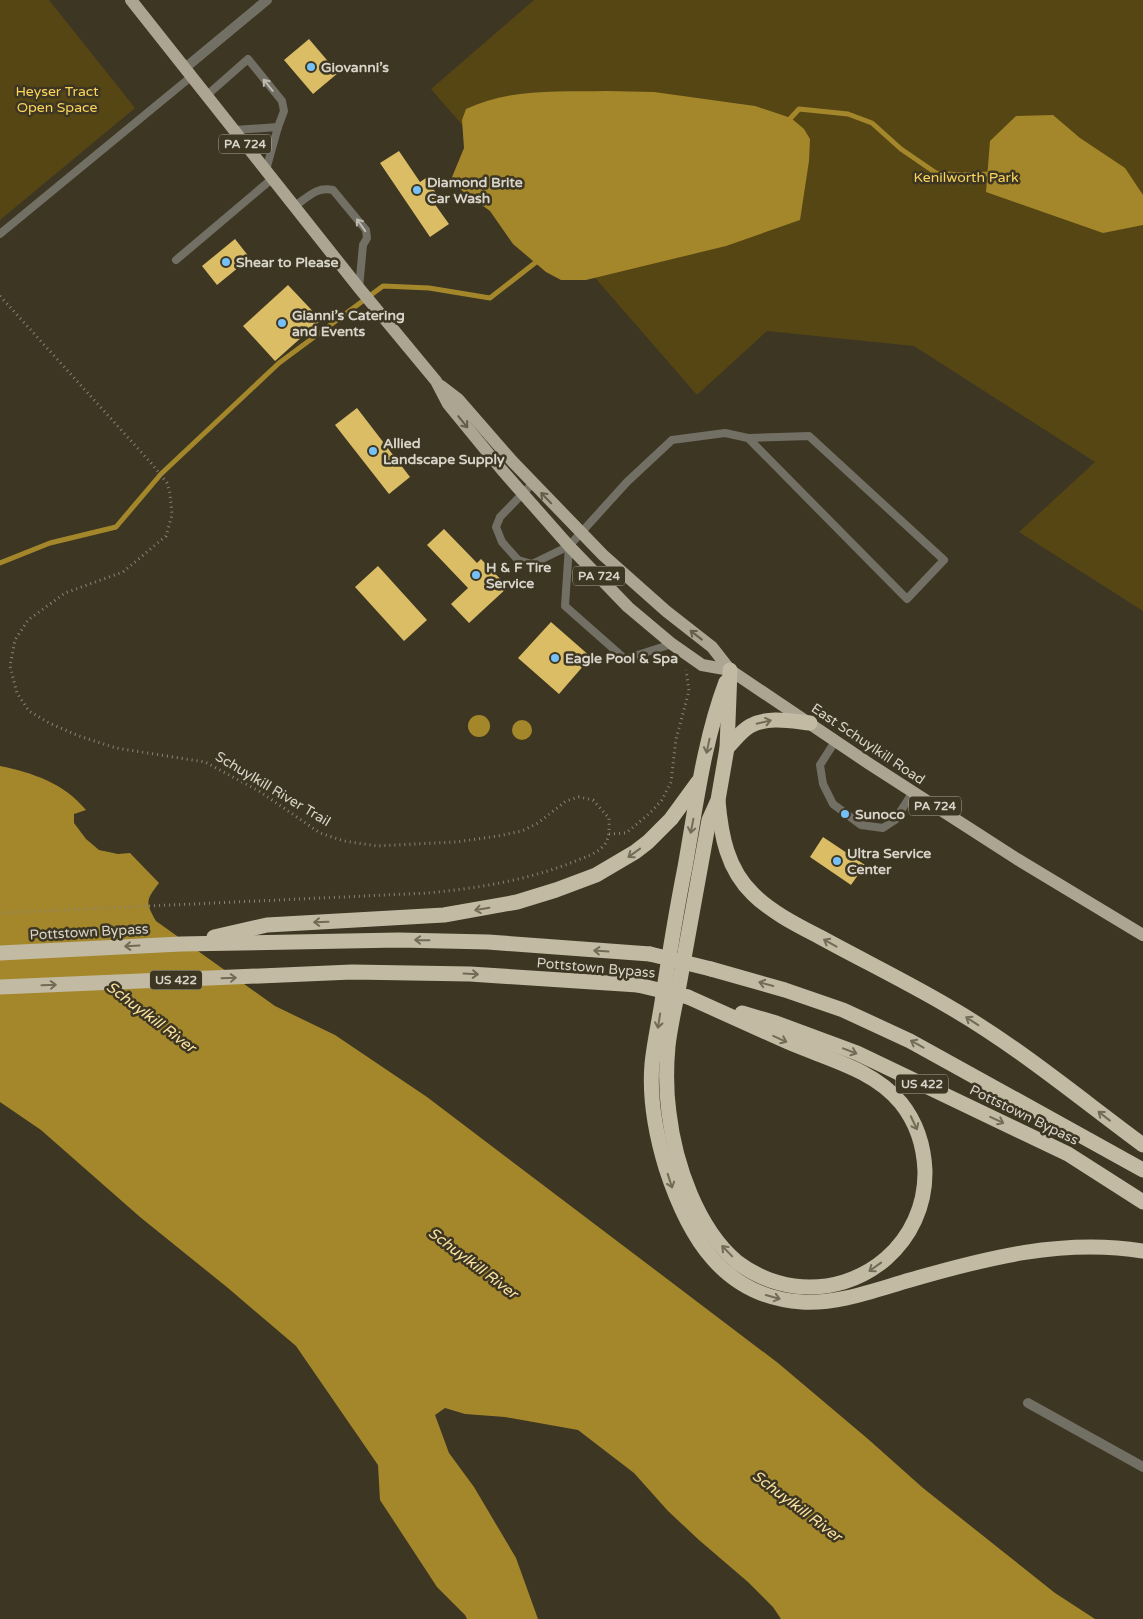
<svg xmlns="http://www.w3.org/2000/svg" width="1143" height="1619" font-family="'Varela Round',sans-serif">
	<style>
		.green { fill: #564614 }
		.water { fill: #a4872a }
		.lines { fill: none; stroke-linecap: round; stroke-linejoin: round }
		.stream { stroke: #a4872a; stroke-width: 5 }
		.building { fill: #dbbd65 }
		.path { stroke: #8a8475; stroke-width: 3; stroke-dasharray: 1 4; stroke-linecap: butt }
		.lane { stroke: #726f65; stroke-width: 8 }
		.street { stroke: #726f65; stroke-width: 10 }
		.primary { stroke: #aca592; stroke-width: 12 }
		.highway { stroke: #c2baa3; stroke-width: 15 }
		.highway-bridge { stroke: #c2baa3; stroke-width: 15 }
		.oneway { stroke: #bebbb0 }
		.oneway2 { stroke: #645d4a }
		.oneway3 { stroke: #726b56 }
		.poi-dot { fill: #75c0f6; stroke: #3d3623; stroke-width: 2 }
		.labels { text-anchor: middle; dominant-baseline: central; stroke-width: 5; stroke-linejoin: round; paint-order: stroke }
		.shield { fill: #3d3623; stroke: #aaa597; stroke-width: 1 }
		.shield-label { font-size: 12px; font-weight: bold; fill: #d8d4c9 }
		.poi-label { font-size: 14px; font-weight: bold; fill: #d8d4c9; stroke: #3d3623; text-anchor: start }
		.park-label { font-size: 14px; fill: #fcd55c; stroke: #3d3623 }
		.street-label { font-size: 14px; fill: #d8d4c9; stroke: #3d3623 }
		.water-label { font-size: 15px; font-style: italic; fill: #f9e2a1; stroke: #3d3623 }
	</style>
	<rect width="100%" height="100%" fill="#3d3623"/>
	<!-- green -->
	<g class="green">
		<polygon points="0,0 49,0 135,108 0,220"/>
		<polygon points="534,0 1143,0 1143,611 1019,532 1095,462 914,346 767,331 697,395 431,89"/>
	</g>
	<!-- water -->
	<g class="water">
		<path d="M606,91L654,92L755,106L791,118L804,129L810,139L809,161L800,220L726,246L586,280H561L546,272L513,244L490,211L450,182L464,148L462,120L466,109C510,88 558,92 606,91Z"/>
		<polygon points="1053,115 1080,138 1125,168 1143,195 1143,225 1103,233 986,192 990,141 1016,116"/>
		<circle cx="479" cy="726" r="11"/>
		<circle cx="522" cy="730" r="10"/>
		<path d="M0,766C33,773 64,783 86,810L74,814V823L86,839L99,850L118,854L130,853L159,883C146,900 145,902 156,921L275,1006L335,1035L427,1097L778,1363L868,1439L923,1488L1055,1593L1095,1619H781L773,1607L748,1582L699,1540L668,1511L634,1473L578,1430L505,1417L465,1414L445,1408L435,1415L449,1453L474,1487L516,1558L538,1619H467L465,1615L437,1587L380,1500L378,1465L296,1346L228,1288L140,1217L41,1130L0,1102Z"/>
	</g>
	<g class="lines">
		<!-- stream -->
		<g class="stream">
			<polyline points="788,121 799,109 848,114 872,123 901,149 936,173 960,175 993,174"/>
			<polyline points="0,563 50,543 116,527 161,474 279,363 383,286 429,288 490,298 540,259"/>
		</g>
	</g>
	<!-- building -->
	<g class="building">
		<polygon points="309,39 338,73 313,94 284,60"/>
		<polygon points="399,151 420,182 426,178 440,199 434,203 449,224 430,237 380,163"/>
		<polygon points="235,239 250,258 217,285 202,266"/>
		<polygon points="288,285 321,320 275,361 243,326"/>
		<polygon points="357,408 410,477 389,494 335,425"/>
		<polygon points="444,529 477,563 481,559 508,587 469,623 451,604 468,588 427,545"/>
		<polygon points="378,566 427,620 404,641 355,587"/>
		<polygon points="551,622 591,657 559,694 518,658"/>
		<polygon points="823,837 865,865 851,885 810,857"/>
	</g>
	<g class="lines">
		<!-- path -->
		<g class="path">
			<path d="M0,296L152,464L167,483L170,493L172,515L166,536L123,572L65,593L28,620L15,640L10,666L17,693L29,711L49,723L79,736L116,748L205,762L259,791L320,833L344,841L377,846L456,842L498,836L522,831L538,823L566,801L579,797L593,800L609,818C609,827 610,837 605,844C598,853 588,856 578,860C530,880 479,888 428,893L0,913"/>
			<polyline points="609,834 626,833 649,814 662,800 671,782 676,739 689,691 686,670"/>
		</g>
		<!-- lane -->
		<g class="lane">
			<polyline points="206,96 248,59 282,101 284,111 278,127 266,170"/>
			<polyline points="234,130 278,127"/>
			<path d="M295,206C308,197 317,186 333,190L366,230L367,238L363,245L359,288"/>
			<polyline points="0,234 192,76"/>
			<polyline points="176,260 273,178"/>
			<polyline points="533,483 500,517 496,527 502,542 518,560 532,564 569,546 627,482 672,440 725,433 748,438 907,599 944,560 809,436 748,438"/>
			<polyline points="569,546 565,606 625,659 672,644"/>
			<polyline points="836,740 820,765 823,784 833,804 861,825 883,828 895,820 913,792"/>
		</g>
		<!-- street -->
		<g class="street">
			<polyline points="185,68 267,0"/>
			<polyline points="1028,1403 1143,1467"/>
		</g>
		<!-- primary -->
		<g class="primary">
			<polyline points="131,0 359,288 436,381 448,404 502,470 569,546 628,607 672,644 702,665 730,670"/>
			<polyline points="441,386 458,399 513,462 603,555 666,611 712,647 730,670 868,763 1017,859 1143,935"/>
		</g>
		<!-- highway -->
		<g class="highway">
			<path d="M726,682C704,740 696,805 685,867C676,912 669,956 662,1002C659,1022 654,1043 652,1064C649,1099 656,1135 666,1168C688,1236 723,1297 802,1302C839,1304 875,1290 910,1280C986,1258 1063,1238 1143,1251"/>
			<path d="M727,748C734,741 741,731 750,726C768,716 791,721 810,723"/>
			<path d="M718,801C721,835 727,869 753,894C771,912 797,925 820,937C862,960 905,981 946,1005C1016,1045 1078,1097 1143,1145"/>
			<polyline points="214,937 267,925 444,915 517,902 556,890 596,875 635,852 648,842 671,819 698,782"/>
			<polyline points="0,953 181,944 399,940 488,942 650,954"/>
			<polyline points="711,969 785,990 843,1010 910,1041 1143,1170"/>
			<polyline points="0,987 352,972 470,974 638,985"/>
			<path d="M688,997C721,1012 754,1027 788,1042C827,1059 873,1069 901,1103C917,1123 924,1146 925,1171C926,1242 864,1295 794,1286C774,1283 754,1275 737,1262C697,1228 675,1164 669,1113C666,1091 666,1068 668,1046C671,1020 678,994 682,969C691,919 700,870 709,820L718,800L727,748L730,670"/>
			<polyline points="742,1013 776,1023 857,1053 1068,1154 1143,1202"/>
		</g>
		<!-- highway-bridge -->
		<g class="highway-bridge">
			<polyline points="650,954 711,969"/>
			<polyline points="638,985 688,997"/>
		</g>
	</g>
	<!-- one-way arrows -->
	<defs><path id="oneway-shaft" d="M-6 0H5M1.5-3L5.5 0L1.5 3" fill="none" stroke-width="1.6" stroke-linecap="round" stroke-linejoin="round" transform="scale(1.25)"/></defs>
	<g class="oneway">
		<use href="#oneway-shaft" transform="translate(268 85) rotate(-129)"/>
		<use href="#oneway-shaft" transform="translate(361 225) rotate(-125)"/>
	</g>
	<g class="oneway2">
		<use href="#oneway-shaft" transform="translate(463 422) rotate(51)"/>
		<use href="#oneway-shaft" transform="translate(546 498) rotate(-134)"/>
		<use href="#oneway-shaft" transform="translate(696 635) rotate(-142)"/>
	</g>
	<g class="oneway3">
		<use href="#oneway-shaft" transform="translate(764 722) rotate(-13)"/>
		<use href="#oneway-shaft" transform="translate(708 746) rotate(102)"/>
		<use href="#oneway-shaft" transform="translate(692 826) rotate(101)"/>
		<use href="#oneway-shaft" transform="translate(634 853) rotate(144)"/>
		<use href="#oneway-shaft" transform="translate(482 909) rotate(170)"/>
		<use href="#oneway-shaft" transform="translate(321 922) rotate(178)"/>
		<use href="#oneway-shaft" transform="translate(422 940) rotate(-179)"/>
		<use href="#oneway-shaft" transform="translate(830 943) rotate(-151)"/>
		<use href="#oneway-shaft" transform="translate(132 946) rotate(177)"/>
		<use href="#oneway-shaft" transform="translate(601 951) rotate(-176)"/>
		<use href="#oneway-shaft" transform="translate(471 974) rotate(3)"/>
		<use href="#oneway-shaft" transform="translate(229 978) rotate(-2)"/>
		<use href="#oneway-shaft" transform="translate(766 984) rotate(-165)"/>
		<use href="#oneway-shaft" transform="translate(49 985) rotate(-2)"/>
		<use href="#oneway-shaft" transform="translate(659 1021) rotate(99)"/>
		<use href="#oneway-shaft" transform="translate(972 1021) rotate(-147)"/>
		<use href="#oneway-shaft" transform="translate(780 1039) rotate(24)"/>
		<use href="#oneway-shaft" transform="translate(917 1044) rotate(-151)"/>
		<use href="#oneway-shaft" transform="translate(850 1051) rotate(21)"/>
		<use href="#oneway-shaft" transform="translate(1104 1116) rotate(-142)"/>
		<use href="#oneway-shaft" transform="translate(997 1120) rotate(25)"/>
		<use href="#oneway-shaft" transform="translate(914 1123) rotate(65)"/>
		<use href="#oneway-shaft" transform="translate(670 1181) rotate(72)"/>
		<use href="#oneway-shaft" transform="translate(727 1251) rotate(-134)"/>
		<use href="#oneway-shaft" transform="translate(875 1267) rotate(144)"/>
		<use href="#oneway-shaft" transform="translate(773 1297) rotate(16)"/>
	</g>
	<!-- markers -->
	<g class="poi-dot">
		<circle cx="311" cy="67" r="5"/>
		<circle cx="417" cy="190" r="5"/>
		<circle cx="226" cy="262" r="5"/>
		<circle cx="282" cy="323" r="5"/>
		<circle cx="373" cy="451" r="5"/>
		<circle cx="476" cy="575" r="5"/>
		<circle cx="555" cy="658" r="5"/>
		<circle cx="845" cy="814" r="5"/>
		<circle cx="837" cy="861" r="5"/>
	</g>
	<g class="labels">
		<!-- shield labels -->
		<g class="shield">
			<rect x="219" y="134.5" width="52" height="19" rx="4"/>
			<rect x="573" y="566.5" width="52" height="19" rx="4"/>
			<rect x="909" y="796.5" width="52" height="19" rx="4"/>
			<rect x="150" y="970.5" width="52" height="19" rx="4"/>
			<rect x="896" y="1074.5" width="52" height="19" rx="4"/>
		</g>
		<g class="shield-label">
			<text x="245" y="144">PA 724</text>
			<text x="599" y="576">PA 724</text>
			<text x="935" y="806">PA 724</text>
			<text x="176" y="980">US 422</text>
			<text x="922" y="1084">US 422</text>
		</g>
		<!-- poi labels -->
		<g class="poi-label">
			<text x="321" y="67">Giovanni’s</text>
			<text x="427" y="182">Diamond Brite<tspan x="427" dy="16">Car Wash</tspan></text>
			<text x="236" y="262">Shear to Please</text>
			<text x="292" y="315">Gianni’s Catering<tspan x="292" dy="16">and Events</tspan></text>
			<text x="383" y="443">Allied<tspan x="383" dy="16">Landscape Supply</tspan></text>
			<text x="486" y="567">H &amp; F Tire<tspan x="486" dy="16">Service</tspan></text>
			<text x="565" y="658">Eagle Pool &amp; Spa</text>
			<text x="855" y="814">Sunoco</text>
			<text x="847" y="853">Ultra Service<tspan x="847" dy="16">Center</tspan></text>
		</g>
		<!-- park labels -->
		<g class="park-label">
			<text x="57" y="91">Heyser Tract<tspan x="57" dy="16">Open Space</tspan></text>
			<text x="966" y="177">Kenilworth Park</text>
		</g>
		<!-- street labels -->
		<g class="street-label">
			<text transform="translate(868 744) rotate(34)">East Schuylkill Road</text>
			<text transform="translate(273 789) rotate(31)">Schuylkill River Trail</text>
			<text transform="translate(89 932) rotate(-3)">Pottstown Bypass</text>
			<text transform="translate(596 968) rotate(5)">Pottstown Bypass</text>
			<text transform="translate(1024 1115) rotate(26)">Pottstown Bypass</text>
		</g>
		<!-- water labels -->
		<g class="water-label">
			<text transform="translate(151 1017) rotate(37)">Schuylkill River</text>
			<text transform="translate(473 1263) rotate(37)">Schuylkill River</text>
			<text transform="translate(797 1506) rotate(37)">Schuylkill River</text>
		</g>
	</g>
</svg>
